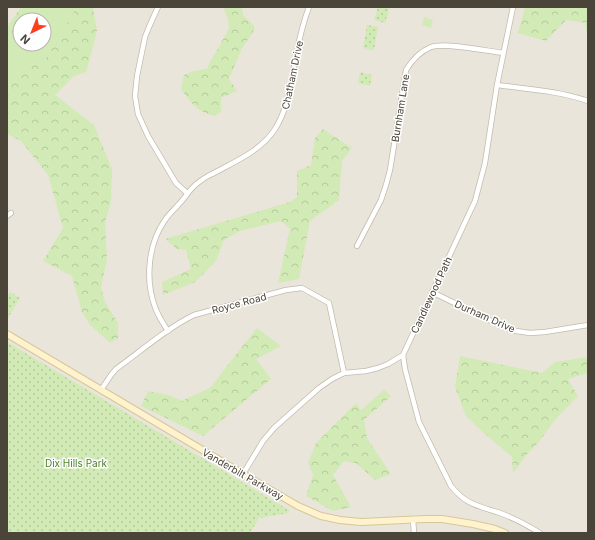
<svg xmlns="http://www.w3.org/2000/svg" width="595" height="540" font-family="Inter,sans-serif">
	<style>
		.residential { fill: #eae5da }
		.grass { fill: #d2eab5 }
		.forest { fill: url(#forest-crowns) }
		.park { fill: url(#park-dots) }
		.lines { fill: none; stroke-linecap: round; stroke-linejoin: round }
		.street-casing { stroke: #c2bbae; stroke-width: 6 }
		.secondary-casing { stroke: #d6c79b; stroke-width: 8 }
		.street { stroke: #fff; stroke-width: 4.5 }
		.secondary { stroke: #fff3cd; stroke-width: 6 }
		.labels { text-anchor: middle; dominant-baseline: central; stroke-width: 3; stroke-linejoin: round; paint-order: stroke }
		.street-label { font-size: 10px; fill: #4b4439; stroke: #fff }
		.park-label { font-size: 10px; fill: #4a7f2a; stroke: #fff }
	</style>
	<defs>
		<pattern id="forest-crowns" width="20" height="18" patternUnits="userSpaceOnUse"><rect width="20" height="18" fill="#d2eab5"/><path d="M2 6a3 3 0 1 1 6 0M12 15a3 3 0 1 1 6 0" fill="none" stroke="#b6ca9c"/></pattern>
		<pattern id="park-dots" width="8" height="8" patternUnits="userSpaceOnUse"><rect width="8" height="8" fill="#d2eab5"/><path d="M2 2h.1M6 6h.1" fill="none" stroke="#b6ca9c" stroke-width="1.8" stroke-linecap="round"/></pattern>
	</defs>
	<rect width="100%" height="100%" fill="#f6f3ec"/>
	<!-- residential -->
	<g class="residential">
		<polygon points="7,7 44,7 37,20 20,20 20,38 7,45"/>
		<polygon points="70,7 588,7 588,533 7,533 7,71 42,55"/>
	</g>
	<!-- grass -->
	<g class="grass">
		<polygon points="36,7 77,7 46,58 7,78 7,40 13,36 20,28 20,44 44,44 44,20 26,20"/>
		<polygon points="424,17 433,20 431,28 422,25"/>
	</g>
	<!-- forest -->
	<g class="forest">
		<path d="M21,7H36L26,20H20C20,31 17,34 7,40V27Z"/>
		<polygon points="77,7 93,7 97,31 86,72 74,76 55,95 94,125 112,169 111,202 105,222 107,259 101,287 105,302 118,323 118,338 110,343 90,325 82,312 72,276 43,261 63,228 48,175 21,141 7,134 7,78 46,58"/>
		<path d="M223,7H242L243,15L255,27L252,34L242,48L229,79L237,91L221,98V112L214,116C195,110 192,104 181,89L184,75L193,71L207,69L211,60L219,47L229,28L228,19Z"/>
		<polygon points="525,7 588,7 588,40 585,23 566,20 546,41 518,33"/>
		<polygon points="323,129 352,148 342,161 339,200 310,221 299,279 278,283 290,229 281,221 240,231 224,240 216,261 195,282 163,295 162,282 191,269 186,250 177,249 165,239 290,202 297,197 297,171 311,165 315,138"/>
		<polygon points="257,328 281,346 256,359 271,379 203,436 141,406 148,391 168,395 182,401 211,387 227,366"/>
		<polygon points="460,356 542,373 555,362 588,357 588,373 568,379 578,396 554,421 538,443 528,453 513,473 512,457 485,434 466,416 455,387"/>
		<polygon points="384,390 391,396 364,420 367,438 391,474 375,480 356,463 344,461 333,475 351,507 333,511 306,496 313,474 308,463 316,443 356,403 361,410"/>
	</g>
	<!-- park -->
	<g class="park">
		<polygon points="378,7 390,7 385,23 374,20"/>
		<polygon points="367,25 378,27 374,50 363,48"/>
		<polygon points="360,72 372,75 370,86 358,83"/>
		<polygon points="10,292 20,298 8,318 7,317 7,297"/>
		<polygon points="7,342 289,510 289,513 259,518 250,533 7,533"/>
	</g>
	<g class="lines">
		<!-- street casing -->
		<g class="street-casing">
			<g id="street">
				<polyline points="158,7 149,27 145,37 137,76 135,96 138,114 148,136 176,183 187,193"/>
				<path d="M513,7L497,85L485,163L475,201L403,355L405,369L419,422L451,486C466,505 479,506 500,513C514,518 527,525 540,533"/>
				<path d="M497,85C528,89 559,91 588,101"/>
				<polyline points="7,216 11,213"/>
				<path d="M357,246L381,200L386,185L390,170L406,70C412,60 419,52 431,47C444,42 487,51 503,53"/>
				<polyline points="432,292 491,321 516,331 530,333 545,332 588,325"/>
				<path d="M168,331C163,323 158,316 155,307C145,280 148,244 165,220C169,214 174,210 179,204C186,197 190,188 199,182C203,179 207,176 212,174C234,162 261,151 275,129C289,107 291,81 296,57C299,40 303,23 309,7"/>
				<path d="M101,390L111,375L116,369C141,351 166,329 194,315L286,290L302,288L329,303L344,373"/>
				<polyline points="243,474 263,441 274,428 319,388 332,379 344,373 366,371 378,368 388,364 403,355"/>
				<polyline points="413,519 414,533"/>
			</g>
		</g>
		<!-- secondary casing -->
		<g class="secondary-casing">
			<polyline id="secondary" points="7,334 243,474 298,506 321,516 340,520 361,522 425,519 442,519 473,524 495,529 505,533"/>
		</g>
		<!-- street -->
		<use href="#street" class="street"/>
		<!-- secondary -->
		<use href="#secondary" class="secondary"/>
	</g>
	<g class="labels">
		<!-- street labels -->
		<g class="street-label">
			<text transform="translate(292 75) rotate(-78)">Chatham Drive</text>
			<text transform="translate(400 108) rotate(-81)">Burnham Lane</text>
			<text transform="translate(431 295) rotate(-65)">Candlewood Path</text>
			<text transform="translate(239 303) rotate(-15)">Royce Road</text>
			<text transform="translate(485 316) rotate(24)">Durham Drive</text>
			<text transform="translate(243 474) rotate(30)">Vanderbilt Parkway</text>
		</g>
		<!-- park labels -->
		<g class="park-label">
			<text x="76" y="463">Dix Hills Park</text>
		</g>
	</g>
	<!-- border -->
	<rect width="595" height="540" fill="none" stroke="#4b4439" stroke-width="16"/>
	<!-- north arrow -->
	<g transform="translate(32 32) rotate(223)"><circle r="19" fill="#ffffff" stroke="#b7b4b0"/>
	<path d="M0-3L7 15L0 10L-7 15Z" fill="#fc3f1d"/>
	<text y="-6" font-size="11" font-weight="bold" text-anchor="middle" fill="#4b4439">N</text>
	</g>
</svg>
